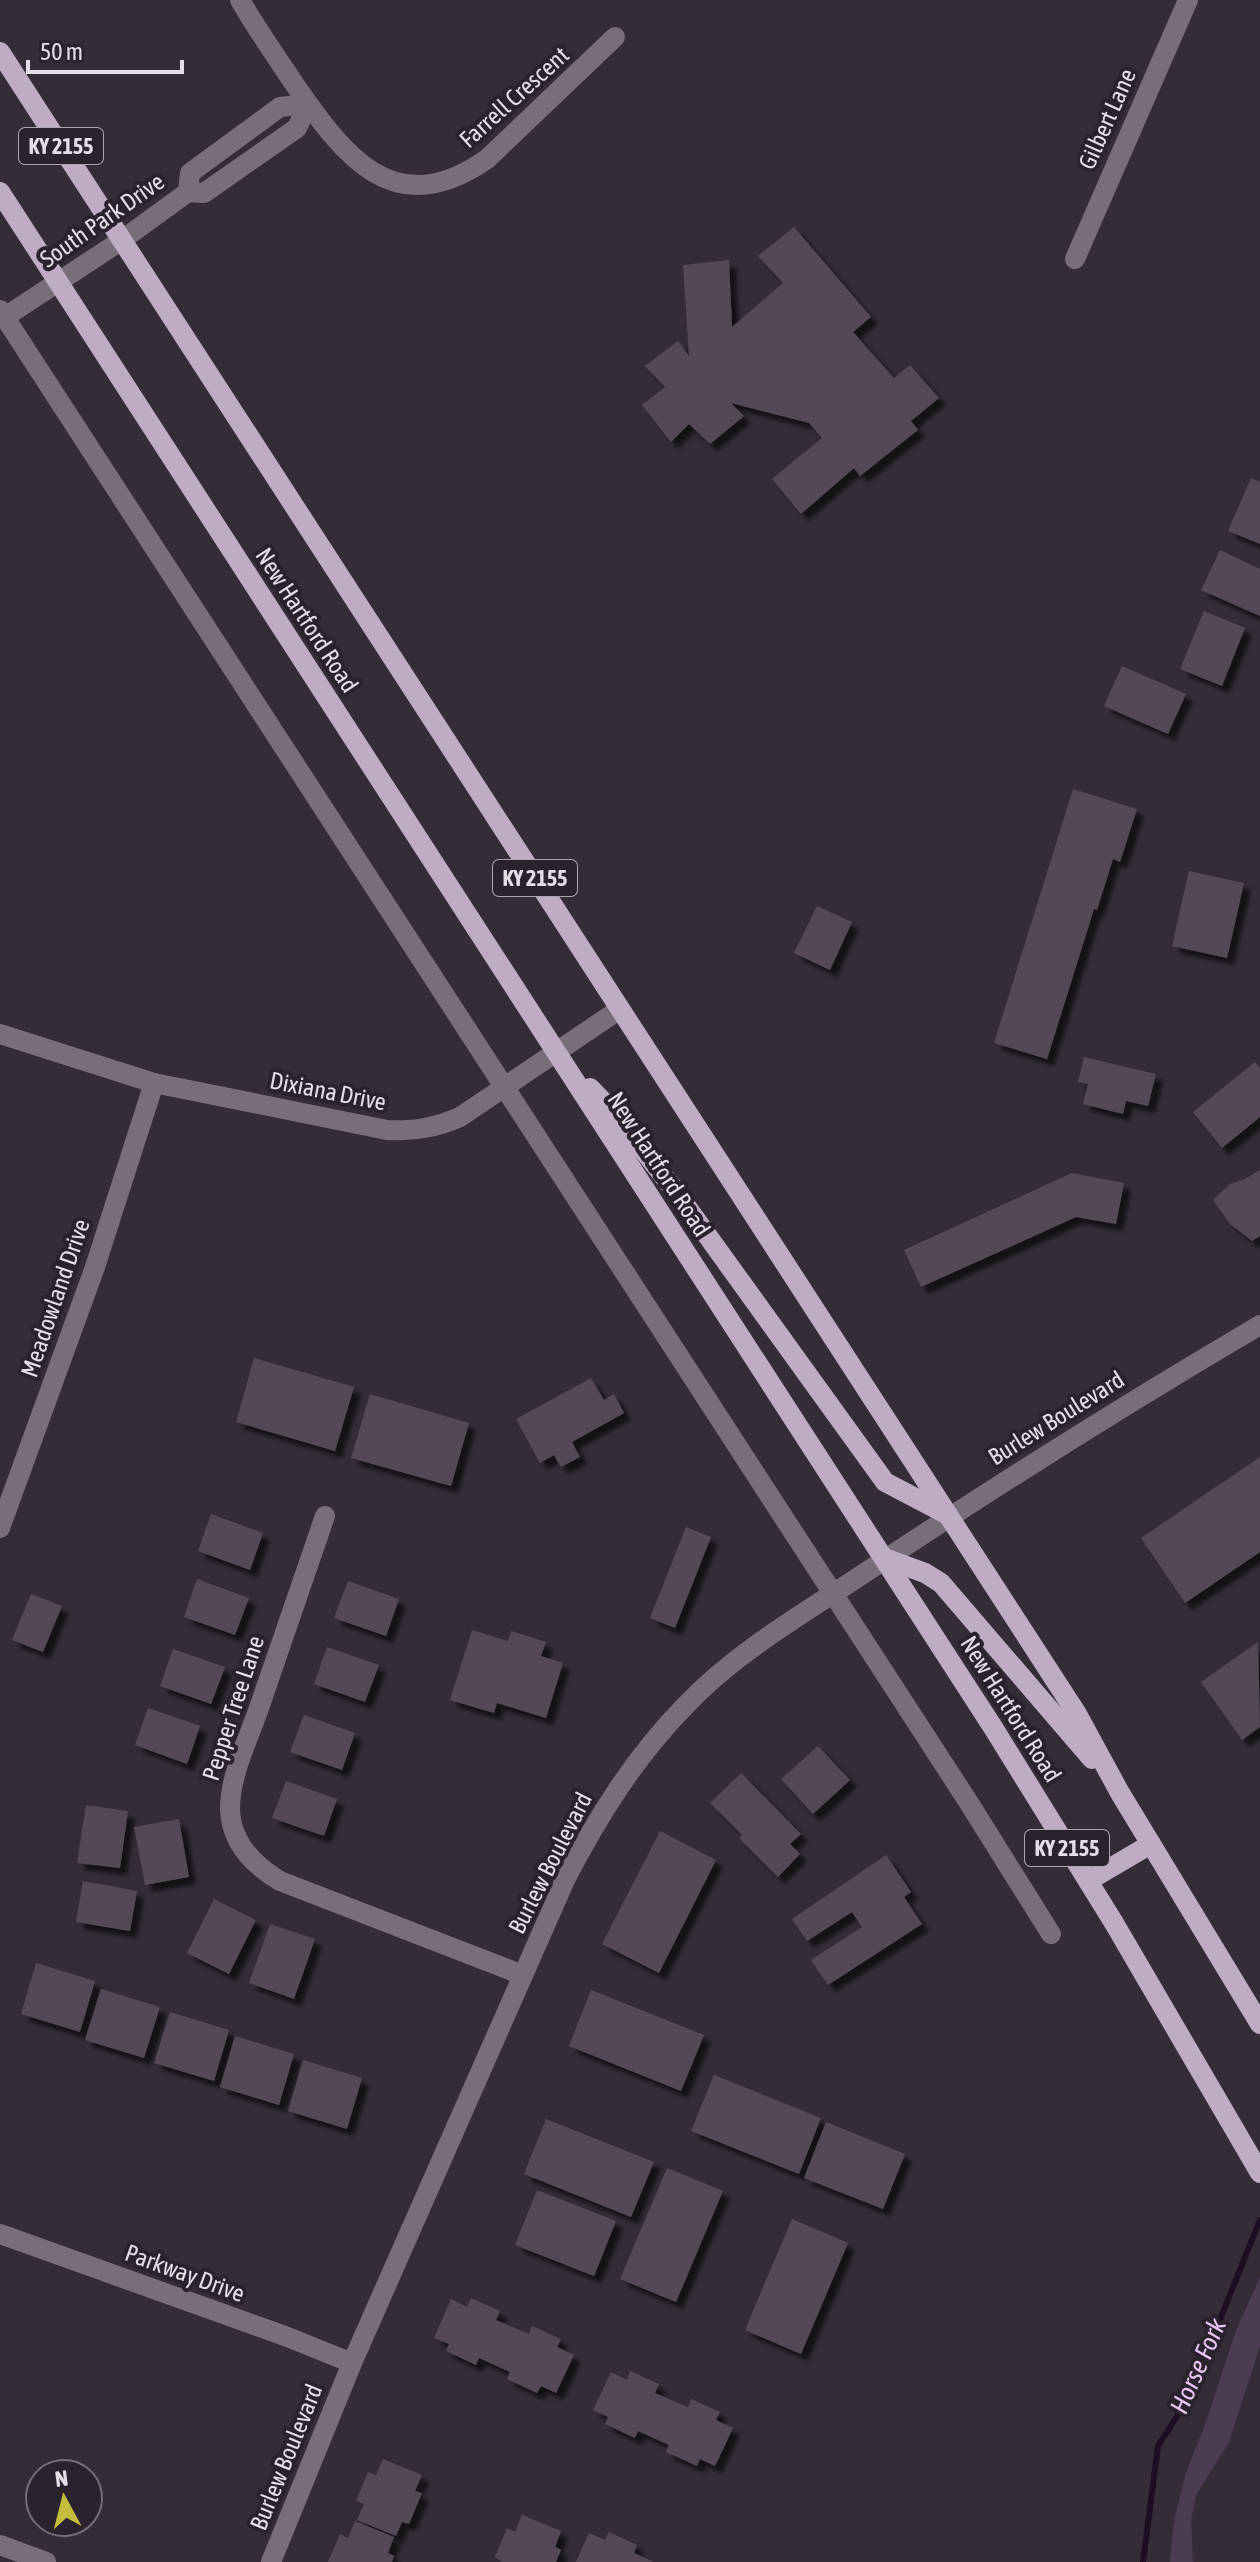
<svg xmlns="http://www.w3.org/2000/svg" width="1260" height="2562" font-family="'Asap Condensed',sans-serif">
	<style>
		.green { fill: #4c3c52 }
		.lines { fill: none; stroke-linecap: round; stroke-linejoin: round }
		.stream { stroke: #1d0f22; stroke-width: 6 }
		.building { fill: #524a55; filter: url(#shadow) }
		.minor { stroke: #776e79; stroke-width: 20 }
		.major { stroke: #bdacc2; stroke-width: 20 }
		.labels { text-anchor: middle; dominant-baseline: central; stroke-width: 8; stroke-linejoin: round; paint-order: stroke }
		.shield { fill: #2a232d; stroke: #aca7ae; stroke-width: 2 }
		.shield-label { font-size: 22px; font-weight: bold; fill: #e4dfe6 }
		.street-label { font-size: 24px; fill: #e4dfe6; stroke: #2a232d }
		.water-label { font-size: 26px; font-style: italic; fill: #e8c6f4; stroke: #2a232d }
	</style>
	<defs>
		<filter id="shadow"><feDropShadow dx="7" dy="7" stdDeviation="2" flood-color="#0009"/></filter>
	</defs>
	<rect width="100%" height="100%" fill="#342d37"/>
	<!-- green -->
	<polygon class="green" points="1260,2277 1260,2346 1229,2442 1196,2495 1191,2521 1193,2562 1170,2562 1174,2520 1186,2473 1206,2422 1235,2333"/>
	<g class="lines">
		<!-- stream -->
		<polyline class="stream" points="1143,2562 1158,2446 1188,2399 1260,2220"/>
	</g>
	<!-- building -->
	<g class="building">
		<polygon points="794,227 871,317 853,332 894,378 910,365 939,398 911,421 918,430 860,476 854,468 801,514 772,479 822,438 809,423 731,403 744,416 710,444 689,424 671,442 642,405 665,387 645,366 678,341 689,356 683,265 729,260 732,327 783,283 758,256"/>
		<polygon points="1251,478 1260,482 1260,544 1228,531"/>
		<polygon points="1220,550 1260,569 1260,616 1201,590"/>
		<polygon points="1204,611 1245,628 1222,686 1180,669"/>
		<polygon points="1122,666 1186,694 1168,734 1104,706"/>
		<polygon points="1073,789 1137,809 1120,862 1113,859 1097,910 1094,909 1047,1059 994,1043"/>
		<polygon points="1189,871 1244,883 1227,958 1172,946"/>
		<polygon points="817,906 852,922 830,970 794,953"/>
		<polygon points="1084,1057 1156,1074 1148,1106 1126,1101 1123,1114 1083,1104 1088,1084 1078,1082"/>
		<polygon points="1255,1062 1260,1068 1260,1117 1222,1148 1193,1112"/>
		<polygon points="1260,1170 1260,1236 1252,1241 1230,1224 1213,1200 1230,1184 1245,1179"/>
		<polygon points="1072,1173 1124,1183 1116,1224 1076,1217 921,1287 904,1250"/>
		<polygon points="254,1358 354,1387 335,1451 236,1422"/>
		<polygon points="591,1378 604,1400 614,1394 624,1413 572,1442 580,1457 561,1467 554,1455 540,1463 516,1419"/>
		<polygon points="370,1394 469,1423 451,1486 351,1458"/>
		<polygon points="1260,1457 1260,1552 1185,1603 1141,1538"/>
		<polygon points="211,1514 263,1533 250,1570 198,1551"/>
		<polygon points="686,1527 711,1537 675,1628 650,1618"/>
		<polygon points="197,1579 249,1598 235,1635 184,1617"/>
		<polygon points="348,1581 399,1599 386,1636 334,1618"/>
		<polygon points="31,1594 62,1606 43,1652 12,1640"/>
		<polygon points="472,1630 508,1641 511,1631 546,1642 541,1656 563,1663 546,1718 497,1703 494,1713 450,1700"/>
		<polygon points="1258,1642 1260,1727 1242,1740 1201,1682"/>
		<polygon points="327,1647 379,1665 365,1702 314,1684"/>
		<polygon points="173,1649 225,1667 211,1704 160,1686"/>
		<polygon points="148,1708 200,1726 187,1764 135,1745"/>
		<polygon points="304,1715 355,1733 342,1770 290,1752"/>
		<polygon points="818,1746 850,1780 813,1814 781,1779"/>
		<polygon points="741,1773 801,1834 790,1844 800,1854 778,1877 739,1838 742,1835 710,1803"/>
		<polygon points="286,1781 337,1799 324,1836 272,1818"/>
		<polygon points="86,1805 128,1811 120,1868 77,1863"/>
		<polygon points="179,1819 189,1877 145,1885 134,1827"/>
		<polygon points="660,1831 716,1860 659,1973 602,1944"/>
		<polygon points="886,1855 911,1892 904,1897 922,1924 828,1985 811,1960 862,1927 852,1912 807,1941 792,1919"/>
		<polygon points="83,1881 137,1891 130,1931 76,1922"/>
		<polygon points="214,1899 256,1920 229,1974 187,1953"/>
		<polygon points="270,1924 315,1939 294,1999 249,1983"/>
		<polygon points="36,1963 95,1981 80,2032 21,2014"/>
		<polygon points="101,1989 160,2007 144,2058 85,2040"/>
		<polygon points="591,1990 704,2035 681,2091 569,2046"/>
		<polygon points="170,2012 229,2030 214,2081 154,2063"/>
		<polygon points="235,2036 294,2054 279,2105 220,2087"/>
		<polygon points="303,2060 362,2078 347,2129 288,2111"/>
		<polygon points="714,2075 821,2118 799,2174 691,2131"/>
		<polygon points="546,2119 654,2162 631,2217 524,2174"/>
		<polygon points="826,2122 905,2154 883,2209 804,2178"/>
		<polygon points="667,2168 723,2191 676,2302 620,2279"/>
		<polygon points="537,2190 616,2221 594,2276 515,2245"/>
		<polygon points="792,2219 848,2243 801,2354 745,2330"/>
		<polygon points="471,2298 500,2311 496,2320 529,2334 532,2326 561,2339 557,2347 574,2355 556,2393 541,2386 537,2393 507,2379 510,2372 479,2358 476,2365 446,2351 449,2344 434,2338 451,2299 467,2307"/>
		<polygon points="630,2371 659,2384 655,2393 671,2400 688,2407 691,2399 720,2412 716,2420 733,2428 715,2466 700,2459 697,2466 666,2452 669,2445 638,2431 635,2438 605,2424 608,2417 593,2410 611,2372 627,2380"/>
		<polygon points="383,2459 422,2475 415,2491 422,2493 409,2524 402,2522 396,2536 357,2520 364,2504 356,2501 368,2472 376,2475"/>
		<polygon points="522,2515 561,2531 555,2547 561,2550 556,2562 502,2562 495,2557 507,2528 515,2532"/>
		<polygon points="355,2521 394,2537 388,2553 394,2556 392,2562 328,2562 340,2534 348,2538"/>
		<polygon points="609,2532 637,2545 634,2553 654,2562 576,2562 589,2533 605,2540"/>
	</g>
	<g class="lines">
		<!-- minor -->
		<g class="minor">
			<path d="M240,0C256,28 275,55 293,82C344,156 394,224 487,159L615,37"/>
			<polyline points="188,192 190,173 280,107 308,104"/>
			<polyline points="1075,259 1188,0"/>
			<polyline points="0,310 969,1803 1051,1934"/>
			<polyline points="5,317 122,240 188,192 204,193 297,128 308,104"/>
			<path d="M0,1034L154,1083L387,1130C415,1131 435,1128 460,1117L620,1009"/>
			<path d="M325,1516C303,1580 281,1644 259,1708C248,1740 230,1775 230,1809C231,1843 253,1865 280,1881L523,1975"/>
			<polyline points="0,1528 95,1267 154,1083"/>
			<polyline points="0,2234 285,2336 352,2363"/>
			<polyline points="0,2545 46,2562"/>
			<path d="M271,2562L352,2363L565,1880C598,1816 635,1757 685,1706C735,1653 800,1616 860,1576C991,1489 1124,1405 1260,1325"/>
		</g>
		<!-- major -->
		<g class="major">
			<polyline points="0,52 1077,1714 1120,1793 1260,2024"/>
			<polyline points="0,192 994,1729 1114,1923 1260,2173"/>
			<polyline points="590,1088 616,1115 676,1192 885,1482 948,1515"/>
			<polyline points="884,1558 925,1573 941,1583 1092,1759"/>
			<polyline points="1088,1881 1151,1844"/>
		</g>
	</g>
	<g class="labels">
		<!-- shield labels -->
		<g class="shield">
			<rect x="19" y="128" width="84" height="36" rx="6"/>
			<rect x="493" y="860" width="84" height="36" rx="6"/>
			<rect x="1025" y="1830" width="84" height="36" rx="6"/>
		</g>
		<g class="shield-label">
			<text x="61" y="146">KY 2155</text>
			<text x="535" y="878">KY 2155</text>
			<text x="1067" y="1848">KY 2155</text>
		</g>
		<!-- street labels -->
		<g class="street-label">
			<text transform="translate(514 97) rotate(-42)">Farrell Crescent</text>
			<text transform="translate(1107 119) rotate(-66)">Gilbert Lane</text>
			<text transform="translate(102 220) rotate(-35)">South Park Drive</text>
			<text transform="translate(307 620) rotate(57)">New Hartford Road</text>
			<text transform="translate(328 1091) rotate(11)">Dixiana Drive</text>
			<text transform="translate(659 1164) rotate(57)">New Hartford Road</text>
			<text transform="translate(55 1298) rotate(-71)">Meadowland Drive</text>
			<text transform="translate(1056 1418) rotate(-32)">Burlew Boulevard</text>
			<text transform="translate(233 1708) rotate(-72)">Pepper Tree Lane</text>
			<text transform="translate(1011 1709) rotate(58)">New Hartford Road</text>
			<text transform="translate(550 1863) rotate(-63)">Burlew Boulevard</text>
			<text transform="translate(185 2273) rotate(20)">Parkway Drive</text>
			<text transform="translate(286 2457) rotate(-68)">Burlew Boulevard</text>
		</g>
		<!-- water labels -->
		<g class="water-label">
			<text transform="translate(1198 2366) rotate(-66)">Horse Fork</text>
		</g>
	</g>
	<!-- north arrow -->
	<g transform="translate(64 2498) rotate(353)"><circle r="38" fill="#2a232d" stroke="#746e77" stroke-width="2"/>
	<path d="M0-6L14 30L0 20L-14 30Z" fill="#c2bd3f"/>
	<text y="-12" font-size="22" font-weight="bold" text-anchor="middle" fill="#e4dfe6">N</text>
	</g>
	<!-- scale -->
	<path d="M28 60v12h154v-12" fill="none" stroke="#e4dfe6" stroke-width="4"/>
	<text x="40" y="60" font-size="24" fill="#e4dfe6" stroke="#2a232d" stroke-width="6" paint-order="stroke">50 m</text>
</svg>
